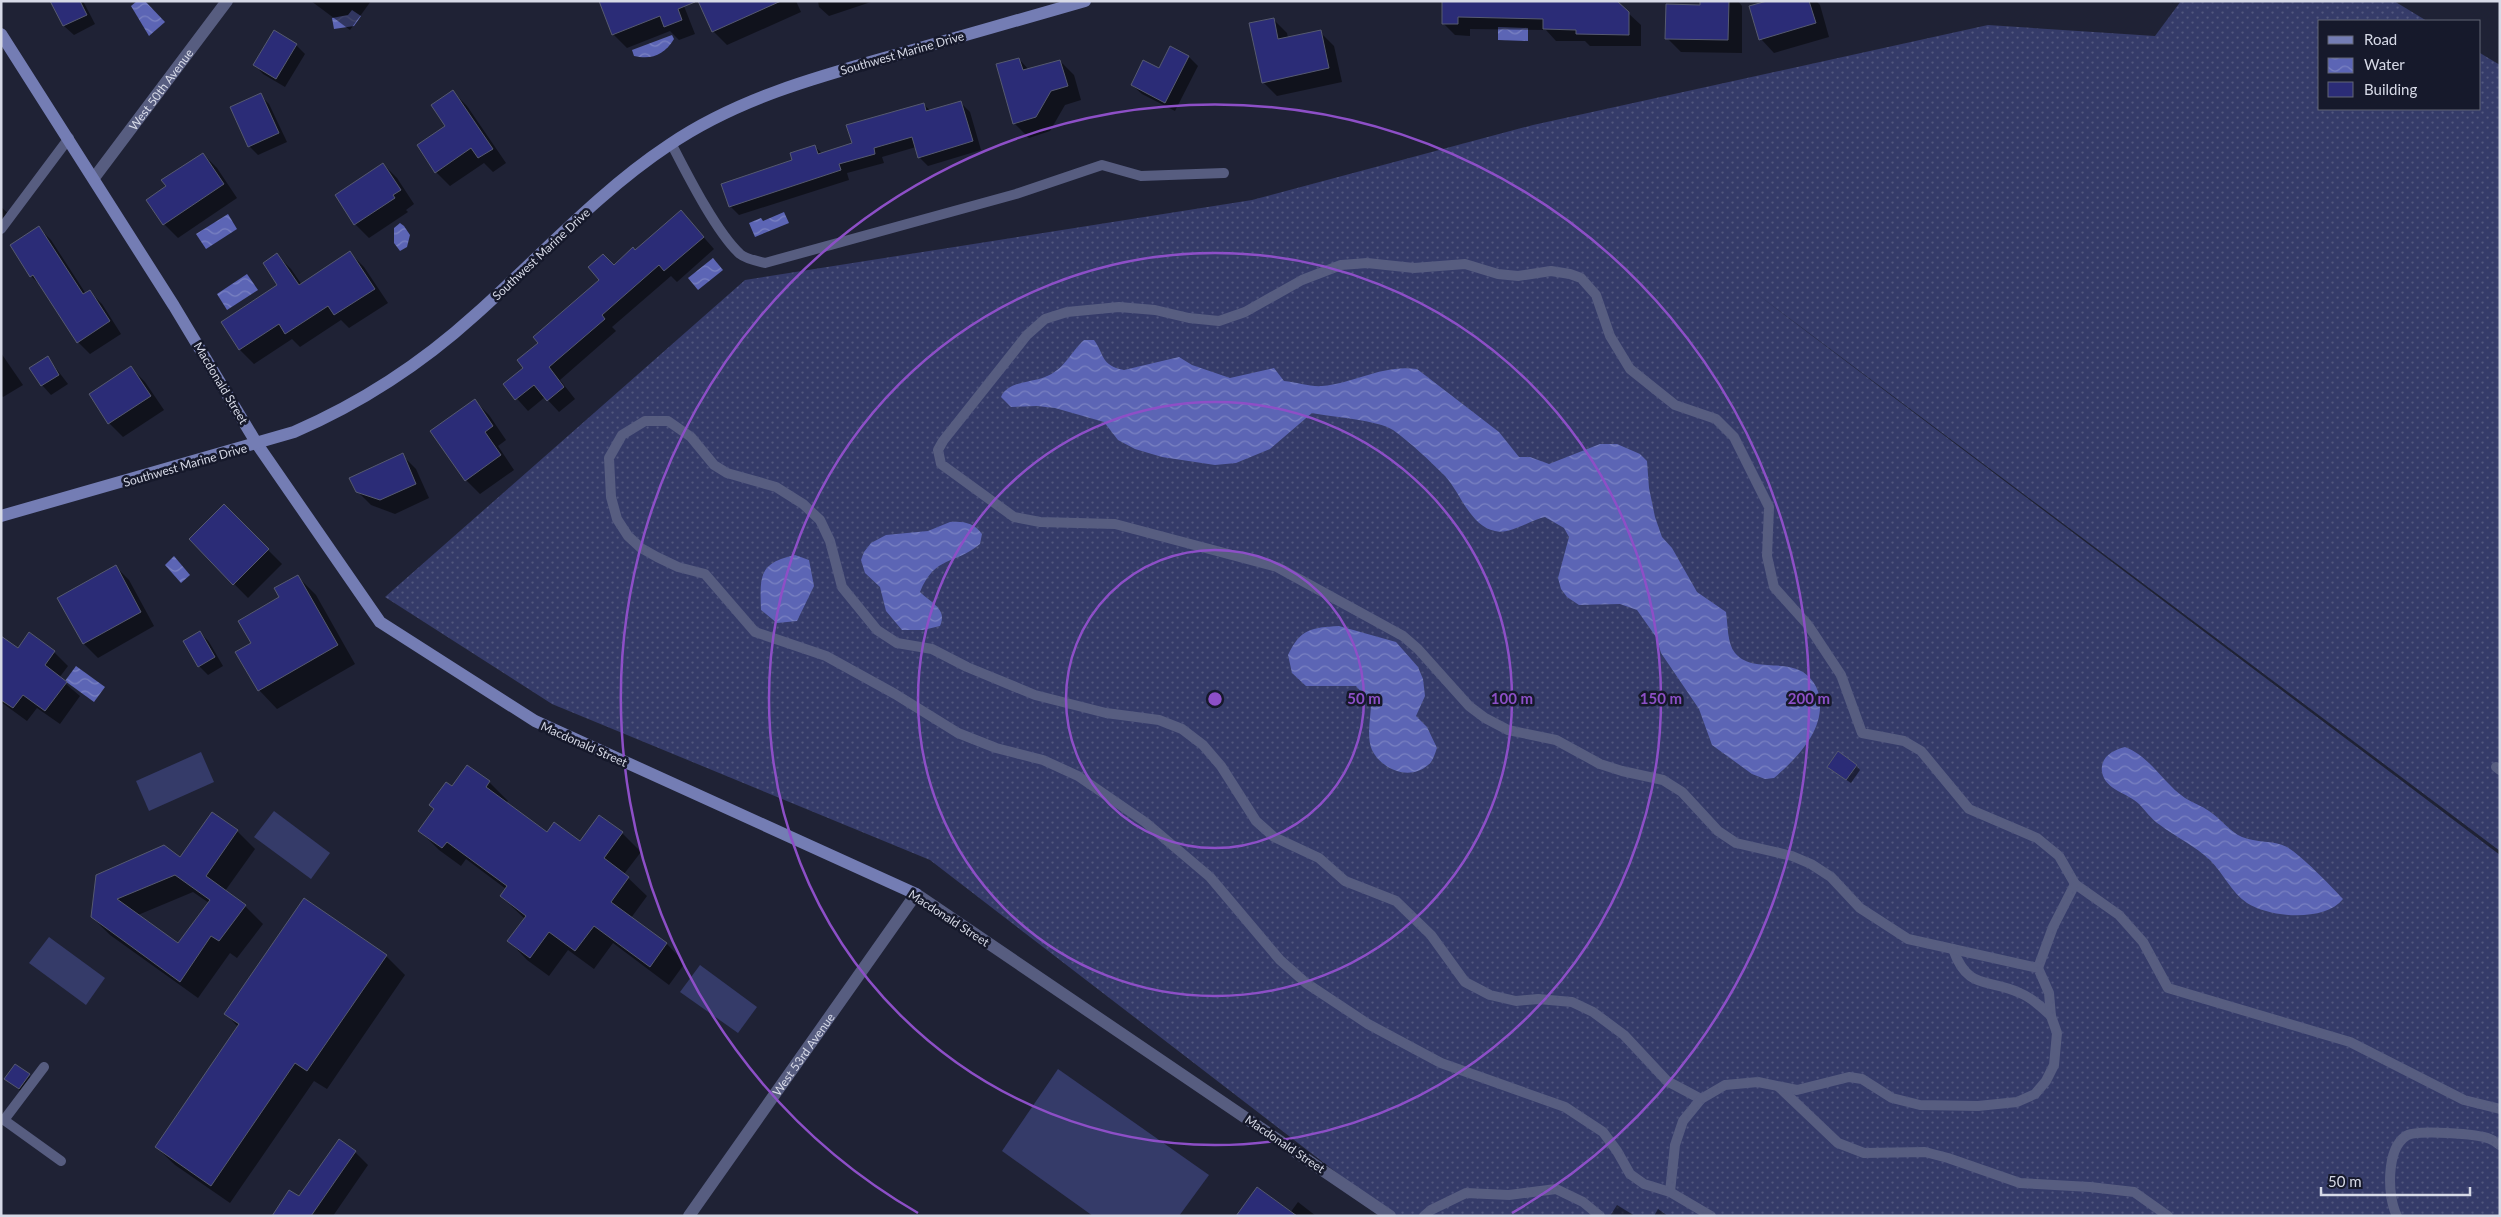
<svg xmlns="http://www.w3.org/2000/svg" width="2501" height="1217" font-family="Lato,sans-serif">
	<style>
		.grass { fill: url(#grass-dots) }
		.pitch { fill: #353b69 }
		.water { fill: url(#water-waves) }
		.shadow { fill: #0007; fill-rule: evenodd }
		.building { fill: #2b2c77; stroke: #565a70; fill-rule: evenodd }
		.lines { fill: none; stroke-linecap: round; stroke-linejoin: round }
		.lane { stroke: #575d80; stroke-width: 10 }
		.street { stroke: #575d80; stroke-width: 12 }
		.secondary { stroke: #747db4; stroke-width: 12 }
		.ring { fill: none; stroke: #8d4fc7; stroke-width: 2.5 }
		.labels { text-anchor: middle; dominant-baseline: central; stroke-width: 5; stroke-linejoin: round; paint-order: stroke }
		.street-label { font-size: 12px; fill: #d7dae7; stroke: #16192b }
		.centre { fill: #8d4fc7; stroke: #16192b; stroke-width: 2.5 }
		.ring-label { font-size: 15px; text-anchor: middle; font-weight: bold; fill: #8d4fc7; stroke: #16192b; stroke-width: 5; stroke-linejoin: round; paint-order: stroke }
	</style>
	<defs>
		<pattern id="grass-dots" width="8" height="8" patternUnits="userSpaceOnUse" patternTransform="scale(1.25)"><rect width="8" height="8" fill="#353b69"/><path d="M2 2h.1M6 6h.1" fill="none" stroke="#52577e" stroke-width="1.8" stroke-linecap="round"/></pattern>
		<pattern id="water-waves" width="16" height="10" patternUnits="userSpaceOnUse" patternTransform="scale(1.25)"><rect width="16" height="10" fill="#5c65b5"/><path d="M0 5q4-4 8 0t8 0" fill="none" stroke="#7a82c2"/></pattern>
	</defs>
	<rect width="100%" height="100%" fill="#1f2235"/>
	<!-- grass -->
	<polygon class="grass" points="2181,1 2394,1 2427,21 2320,21 2320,109 2480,109 2480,53 2500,65 2500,851 1753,291 2500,855 2500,1216 1393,1216 930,860 552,704 385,597 745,280 1252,200 1533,125 1988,25 2155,36"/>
	<!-- pitch -->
	<g class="pitch">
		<polygon points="201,752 214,782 149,811 136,781"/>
		<polygon points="274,811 330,853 311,879 254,837"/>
		<polygon points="49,937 105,978 86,1005 29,963"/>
		<polygon points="700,965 757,1007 738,1033 680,992"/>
		<polygon points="1058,1069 1209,1175 1179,1216 1093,1216 1002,1151"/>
	</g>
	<!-- water -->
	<g class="water">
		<polygon points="137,1 145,1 165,22 149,36 131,6"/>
		<polygon points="352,10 361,16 354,26 334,29 332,18 348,15"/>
		<polygon points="1498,27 1528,28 1528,41 1498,40"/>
		<path d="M672,35L674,39C664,55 652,60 634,56L632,50Z"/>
		<polygon points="784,212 789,223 755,237 749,223 761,218 763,221"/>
		<polygon points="228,214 237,229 206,249 196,234"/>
		<polygon points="400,223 404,226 410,235 407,247 400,251 394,243 394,228"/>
		<polygon points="713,258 723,270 698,290 688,278"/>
		<polygon points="247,274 258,290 227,310 217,294"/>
		<path d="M1084,340H1094C1105,355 1100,365 1124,370L1179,357L1192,365L1230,378L1274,368L1284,381C1296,382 1311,387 1322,386C1355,383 1383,364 1417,369L1499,432L1519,457H1530L1549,464L1600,444H1617L1640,454L1647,461L1649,488L1655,517L1662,537L1672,548L1697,592L1726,612C1728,625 1727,643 1735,653C1751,672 1781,660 1801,671C1809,675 1817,685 1819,695C1826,729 1798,757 1774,778L1765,779L1752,774L1712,745L1699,709L1661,653L1656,637L1637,610L1620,604L1579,605L1567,597L1561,589L1558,578L1569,537L1564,528L1545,517C1530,520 1510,535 1495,531C1470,526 1460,492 1445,476C1429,460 1411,443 1393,430C1378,420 1332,417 1312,413L1270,449L1236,463L1215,465L1162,457L1135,449L1118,440L1104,422L1055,408L1037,406L1011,407L1001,397C1008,381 1030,383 1045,377C1064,370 1070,353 1084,340Z"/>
		<path d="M950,522C964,521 974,523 982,534L980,544C955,565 935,555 920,592C931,603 948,609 940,626L923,630H902L886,611L880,587L865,573L861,560L864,552L871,543L886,535L928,531Z"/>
		<path d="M795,555L809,560L814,586L797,621L777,623L761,610C760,577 758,563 795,555Z"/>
		<polygon points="174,556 190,575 181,583 165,565"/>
		<path d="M1339,626L1396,642L1418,667L1423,679L1425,696L1416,716L1427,727L1437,748C1435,753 1433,762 1428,765C1410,781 1382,770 1372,750C1366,736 1371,717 1371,703L1356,686H1306L1292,673L1288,655C1301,628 1311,628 1339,626Z"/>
		<polygon points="76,666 105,687 94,702 65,681"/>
		<path d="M2125,747C2151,757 2163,783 2185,798C2193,803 2202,806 2209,811C2220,818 2230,832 2242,837C2256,843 2273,840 2287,847C2302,856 2330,885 2343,899C2325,922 2270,918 2247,903C2232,893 2223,873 2210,860C2195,846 2176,837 2160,825C2151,819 2146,811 2139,804C2128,793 2105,790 2102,772C2100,757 2113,750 2125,747Z"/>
	</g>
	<!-- shadow -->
	<g class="shadow">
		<polygon points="52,1 83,1 95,24 74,35 64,26"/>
		<polygon points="311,1 371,1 350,30"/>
		<polygon points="682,1 695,34 679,40 670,31 627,48 613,34"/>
		<polygon points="702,1 796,1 801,12 727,45 713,31"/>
		<polygon points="818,1 871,1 871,2 829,16 819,7"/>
		<polygon points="1444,1 1628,13 1641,25 1641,46 1590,46 1585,41 1556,41 1546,30 1470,29 1470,36 1455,35 1443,23"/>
		<polygon points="1701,1 1738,1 1742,6 1742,53 1681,52 1667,38 1701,6"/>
		<polygon points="1772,1 1816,1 1820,5 1829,37 1774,53 1761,39"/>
		<polygon points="1273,19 1287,33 1288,38 1320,32 1334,46 1342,82 1277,96 1263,82"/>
		<polygon points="296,45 305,54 285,87 263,74 254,64"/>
		<polygon points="1189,57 1198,66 1175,111 1142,94 1132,85"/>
		<polygon points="1019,59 1029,70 1060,61 1074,75 1081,100 1065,105 1050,131 1029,138 1015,124"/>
		<polygon points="453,92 467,106 506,163 493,172 484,163 450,186 436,172"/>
		<polygon points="260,95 269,104 287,142 258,155 249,146"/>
		<polygon points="961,103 970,112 981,150 928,166 919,157 916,147 882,157 884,163 847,173 849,180 739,215 730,206 814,146 823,154 853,144 924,105 931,111"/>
		<polygon points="203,154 217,168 237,198 178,238 164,224 168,187"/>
		<polygon points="383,164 397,178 414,204 406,210 408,212 369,238 355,224"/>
		<polygon points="1,207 11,216 1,230"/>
		<polygon points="692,224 714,249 677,282 671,276 612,327 616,331 560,380 575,399 559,412 545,397 528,411 504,384 524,368 540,343 614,266 635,251"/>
		<polygon points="39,228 51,240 86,294 90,292 102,304 121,334 90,354 78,342 43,288 31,276"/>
		<polygon points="350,253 364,267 388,303 349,328 341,320 300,347 292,339 254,364 240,350 223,323 279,286 277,255 291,269 302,285"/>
		<polygon points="1,353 23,385 3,397 1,395"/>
		<polygon points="48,358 68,384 51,395 42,385"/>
		<polygon points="131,368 145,382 164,410 123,437 109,423"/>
		<polygon points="475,401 489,415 506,440 498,446 514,470 480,494 466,480"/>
		<polygon points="402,455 416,469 429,498 395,514 371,505 357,491"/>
		<polygon points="224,506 282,564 248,598 190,539"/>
		<polygon points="115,566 129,580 154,626 98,658 84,644 58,598"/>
		<polygon points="298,577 316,595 355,664 277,709 259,690 252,644 281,598"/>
		<polygon points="200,632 209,642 223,666 208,675 199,666"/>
		<polygon points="1,647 54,652 68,666 59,678 80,696 60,724 37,708 27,721 1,702"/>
		<polygon points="1856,765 1860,770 1851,783 1833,771"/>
		<polygon points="468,766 489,782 508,801 506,803 547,834 580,842 599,817 622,833 641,852 624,874 647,896 631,918 667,944 685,963 669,985 613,943 594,969 568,950 549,976 527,960 509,941 525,919 501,896 506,889 466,859 461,866 439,850 420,831"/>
		<path d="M212,813L237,831L255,849L225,891L245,906L263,924L237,958L230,953L198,998L110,935L92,917L97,876L181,859ZM193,892L209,903L179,945L138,915Z"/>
		<polygon points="304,900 386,956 405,975 327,1089 314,1081 230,1203 175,1165 156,1147 238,1027 226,1014"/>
		<polygon points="29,1075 33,1080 23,1093 6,1079"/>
		<polygon points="355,1152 368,1165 333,1216 273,1216 300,1198"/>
		<polygon points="1298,1202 1316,1216 1243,1216 1290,1213"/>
		<polygon points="1617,1205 1635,1216 1610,1216"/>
		<polygon points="1658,1209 1668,1216 1654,1216"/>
	</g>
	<!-- building -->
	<g class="building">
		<polygon points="50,1 80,1 87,15 63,26"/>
		<polygon points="599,1 695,1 695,2 678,9 682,20 664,27 660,16 612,35"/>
		<polygon points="698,1 781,1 712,32"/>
		<polygon points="1442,1 1617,1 1629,12 1629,35 1576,34 1576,30 1543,29 1543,19 1458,17 1458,24 1442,24"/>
		<polygon points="1700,1 1729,1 1728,40 1665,39 1666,4 1700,5"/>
		<polygon points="1767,1 1809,1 1816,23 1759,40 1749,6"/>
		<polygon points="1274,18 1278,39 1321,30 1329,68 1262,83 1249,23"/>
		<polygon points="274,30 297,44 276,79 253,65"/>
		<polygon points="1170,46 1189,56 1165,103 1131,85 1143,60 1159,68"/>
		<polygon points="1019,58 1023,70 1060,60 1068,86 1051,91 1036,117 1013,124 996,64"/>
		<polygon points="453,90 493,149 478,158 471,148 435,173 417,145 445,126 431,105"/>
		<polygon points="261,93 279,133 248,147 230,107"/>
		<polygon points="961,101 973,141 918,158 912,137 874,148 875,154 839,164 841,170 729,207 721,184 792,160 790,153 815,145 818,154 852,143 846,125 924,103 926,111"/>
		<polygon points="203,153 224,184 163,225 146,200 166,186 161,180"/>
		<polygon points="383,163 401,190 393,195 395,198 354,225 335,195"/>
		<polygon points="681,210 704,237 664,271 659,265 602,315 605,319 549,367 564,387 547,401 534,385 515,400 503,384 523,368 517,360 538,343 533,337 599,280 588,267 603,254 614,265 633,247 635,250"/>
		<polygon points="39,226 83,294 90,290 110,321 77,343 33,275 30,277 10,245"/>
		<polygon points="350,251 375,289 334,315 328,306 285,334 279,324 239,350 221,322 277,285 263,263 277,253 299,285"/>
		<polygon points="48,356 59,375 41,386 29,368"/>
		<polygon points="131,366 151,396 108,424 89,394"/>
		<polygon points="475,399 493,426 485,432 501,455 465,481 430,431"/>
		<polygon points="403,453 416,484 380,500 356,492 349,478"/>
		<polygon points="224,504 269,549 233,585 189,539"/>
		<polygon points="116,565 141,612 83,644 57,598"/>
		<polygon points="298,575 338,645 258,691 235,652 251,643 238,621 279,597 274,588"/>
		<polygon points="200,631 215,657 198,667 183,641"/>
		<polygon points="29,632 55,651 45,665 67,682 45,711 23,695 13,708 1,700 1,636 18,648"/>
		<polygon points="1838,751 1857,765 1846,780 1827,767"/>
		<polygon points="467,765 490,781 486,787 547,832 554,822 580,841 599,815 623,832 604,858 629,877 611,902 667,943 650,967 594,926 575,951 549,932 530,958 507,941 526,916 500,896 507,886 447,842 442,848 418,831 434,809 429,805 446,782 452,786"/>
		<path d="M212,812L238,830L206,876L246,905L219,941L211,936L180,982L91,917L96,875L164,845L180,857ZM175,875L210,900L178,943L117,899Z"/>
		<polygon points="304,898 387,955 307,1071 295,1063 211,1186 155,1147 239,1024 224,1014"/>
		<polygon points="15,1064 30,1074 19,1089 4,1079"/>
		<polygon points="339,1139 356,1151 311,1216 272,1216 289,1190 299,1196"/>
		<polygon points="1257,1187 1297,1216 1236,1216"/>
	</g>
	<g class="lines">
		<!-- lane -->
		<g class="lane">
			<path d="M671,143C686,172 716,232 740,254C746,259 757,261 765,263L1016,194L1102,165L1141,176L1224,173"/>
			<polyline points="1,229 69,138"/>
			<polyline points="2496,767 2500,770"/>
			<path d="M1953,949C1968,991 1987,978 2020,993C2032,998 2042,1007 2051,1016"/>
			<polyline points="2038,968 2053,927 2075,884"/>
			<polyline points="44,1067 4,1120 61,1161"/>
			<polyline points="1779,1087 1838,1143 1864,1153 1925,1152 1948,1158 2020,1183 2090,1187 2134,1192 2168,1216"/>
			<polyline points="1701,1099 1667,1081 1624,1035 1593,1012 1572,1002 1538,999 1516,1001 1490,995 1465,982 1431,935 1396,901 1345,881 1319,858 1274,837 1256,821 1221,766 1203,745 1182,729 1159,720 1106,713 1035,695 967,667 932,649 897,643 877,630 842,587 830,541 820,520 803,504 776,487 727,473 714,465 691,437 668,421 645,421 622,435 609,458 611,497 617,519 628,536 641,548 657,557 678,567 705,574 755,632 826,656 895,694 958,733 996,748 1043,760 1078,776 1145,822 1210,877 1280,960 1306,983 1368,1024 1441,1063 1565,1107 1603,1132 1617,1151 1630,1174 1644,1184 1670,1192 1711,1216"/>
			<polyline points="1670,1192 1675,1145 1683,1121 1701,1099 1725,1085 1758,1082 1797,1090 1849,1077 1862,1079 1892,1098 1920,1105 1978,1106 2017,1102 2035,1094 2046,1081 2054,1065 2057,1033 2051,1016 2049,993 2038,968 1908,939 1860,908 1831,877 1811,864 1792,856 1736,843 1718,831 1682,792 1663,780 1622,771 1600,764 1556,740 1508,730 1485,718 1469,706 1418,649 1403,636 1277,567 1115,524 1040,522 1014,517 941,464 938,450 943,441 1027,335 1045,319 1067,312 1119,307 1155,310 1189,318 1219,321 1245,312 1302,280 1341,265 1367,263 1414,268 1465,264 1498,274 1518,276 1551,271 1570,274 1581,278 1596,295 1610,336 1630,369 1675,405 1716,419 1734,437 1769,507 1767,556 1774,587 1808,625 1841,675 1862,733 1904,741 1921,751 1969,809 2037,838 2059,856 2075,884 2119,915 2143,942 2168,988 2350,1042 2464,1100 2500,1109"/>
			<polyline points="1424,1216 1431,1210 1466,1193 1509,1195 1556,1189 1583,1202 1600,1216"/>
			<path d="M2397,1216C2387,1197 2386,1149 2406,1136C2415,1129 2479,1134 2490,1139C2493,1140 2497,1143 2500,1145"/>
		</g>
		<!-- street -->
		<g class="street">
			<path id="s1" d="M94,178L227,1"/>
			<path id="s2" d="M689,1216L916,894L1390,1216"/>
		</g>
		<!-- secondary -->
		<g class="secondary">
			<polyline points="1,34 174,306 257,444 380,622 535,721 916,894"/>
			<path d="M1,516L294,432C361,403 421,364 475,315C539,258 598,192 669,145C738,98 820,76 899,54C961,36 1023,19 1085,1"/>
		</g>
	</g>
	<!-- distance rings -->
	<g class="ring">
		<circle cx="1215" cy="699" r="149"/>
		<circle cx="1215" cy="699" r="297"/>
		<circle cx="1215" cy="699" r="446"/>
		<path d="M918 1213A594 594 0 1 1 1512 1213"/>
	</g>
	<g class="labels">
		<!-- street labels -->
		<g class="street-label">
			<text transform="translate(902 53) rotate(-16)">Southwest Marine Drive</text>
			<text stroke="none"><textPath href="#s1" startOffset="111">West 50th Avenue</textPath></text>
			<text transform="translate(541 254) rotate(-43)">Southwest Marine Drive</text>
			<text transform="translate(221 383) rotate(59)">Macdonald Street</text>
			<text transform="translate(185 465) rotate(-16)">Southwest Marine Drive</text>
			<text transform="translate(584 744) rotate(24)">Macdonald Street</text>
			<text transform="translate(949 918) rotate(33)">Macdonald Street</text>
			<text stroke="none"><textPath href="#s2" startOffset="198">West 53rd Avenue</textPath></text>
			<text transform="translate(1285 1144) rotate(34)">Macdonald Street</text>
		</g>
	</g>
	<circle cx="1215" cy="699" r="8" class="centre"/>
	<g class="ring-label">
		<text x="1364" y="704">50 m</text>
		<text x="1512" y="704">100 m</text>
		<text x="1661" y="704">150 m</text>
		<text x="1809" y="704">200 m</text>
	</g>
	<!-- border -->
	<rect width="2501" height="1217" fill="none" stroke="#d7dae7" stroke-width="5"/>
	<!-- legend -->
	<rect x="2318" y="20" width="162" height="90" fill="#16192b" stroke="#636676"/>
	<rect x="2328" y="36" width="25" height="8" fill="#747db4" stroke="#636676"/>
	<text x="2364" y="45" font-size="15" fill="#d7dae7">Road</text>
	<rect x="2328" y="58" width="25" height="15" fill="url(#water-waves)" stroke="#636676"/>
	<text x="2364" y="70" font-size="15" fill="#d7dae7">Water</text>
	<rect x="2328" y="82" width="25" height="15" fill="#2b2c77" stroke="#636676"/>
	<text x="2364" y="95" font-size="15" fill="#d7dae7">Building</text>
	<!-- scale -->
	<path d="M2321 1187v8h149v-8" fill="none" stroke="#d7dae7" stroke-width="2.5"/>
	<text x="2328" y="1187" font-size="15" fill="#d7dae7" stroke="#16192b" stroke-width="4" paint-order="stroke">50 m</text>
</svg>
